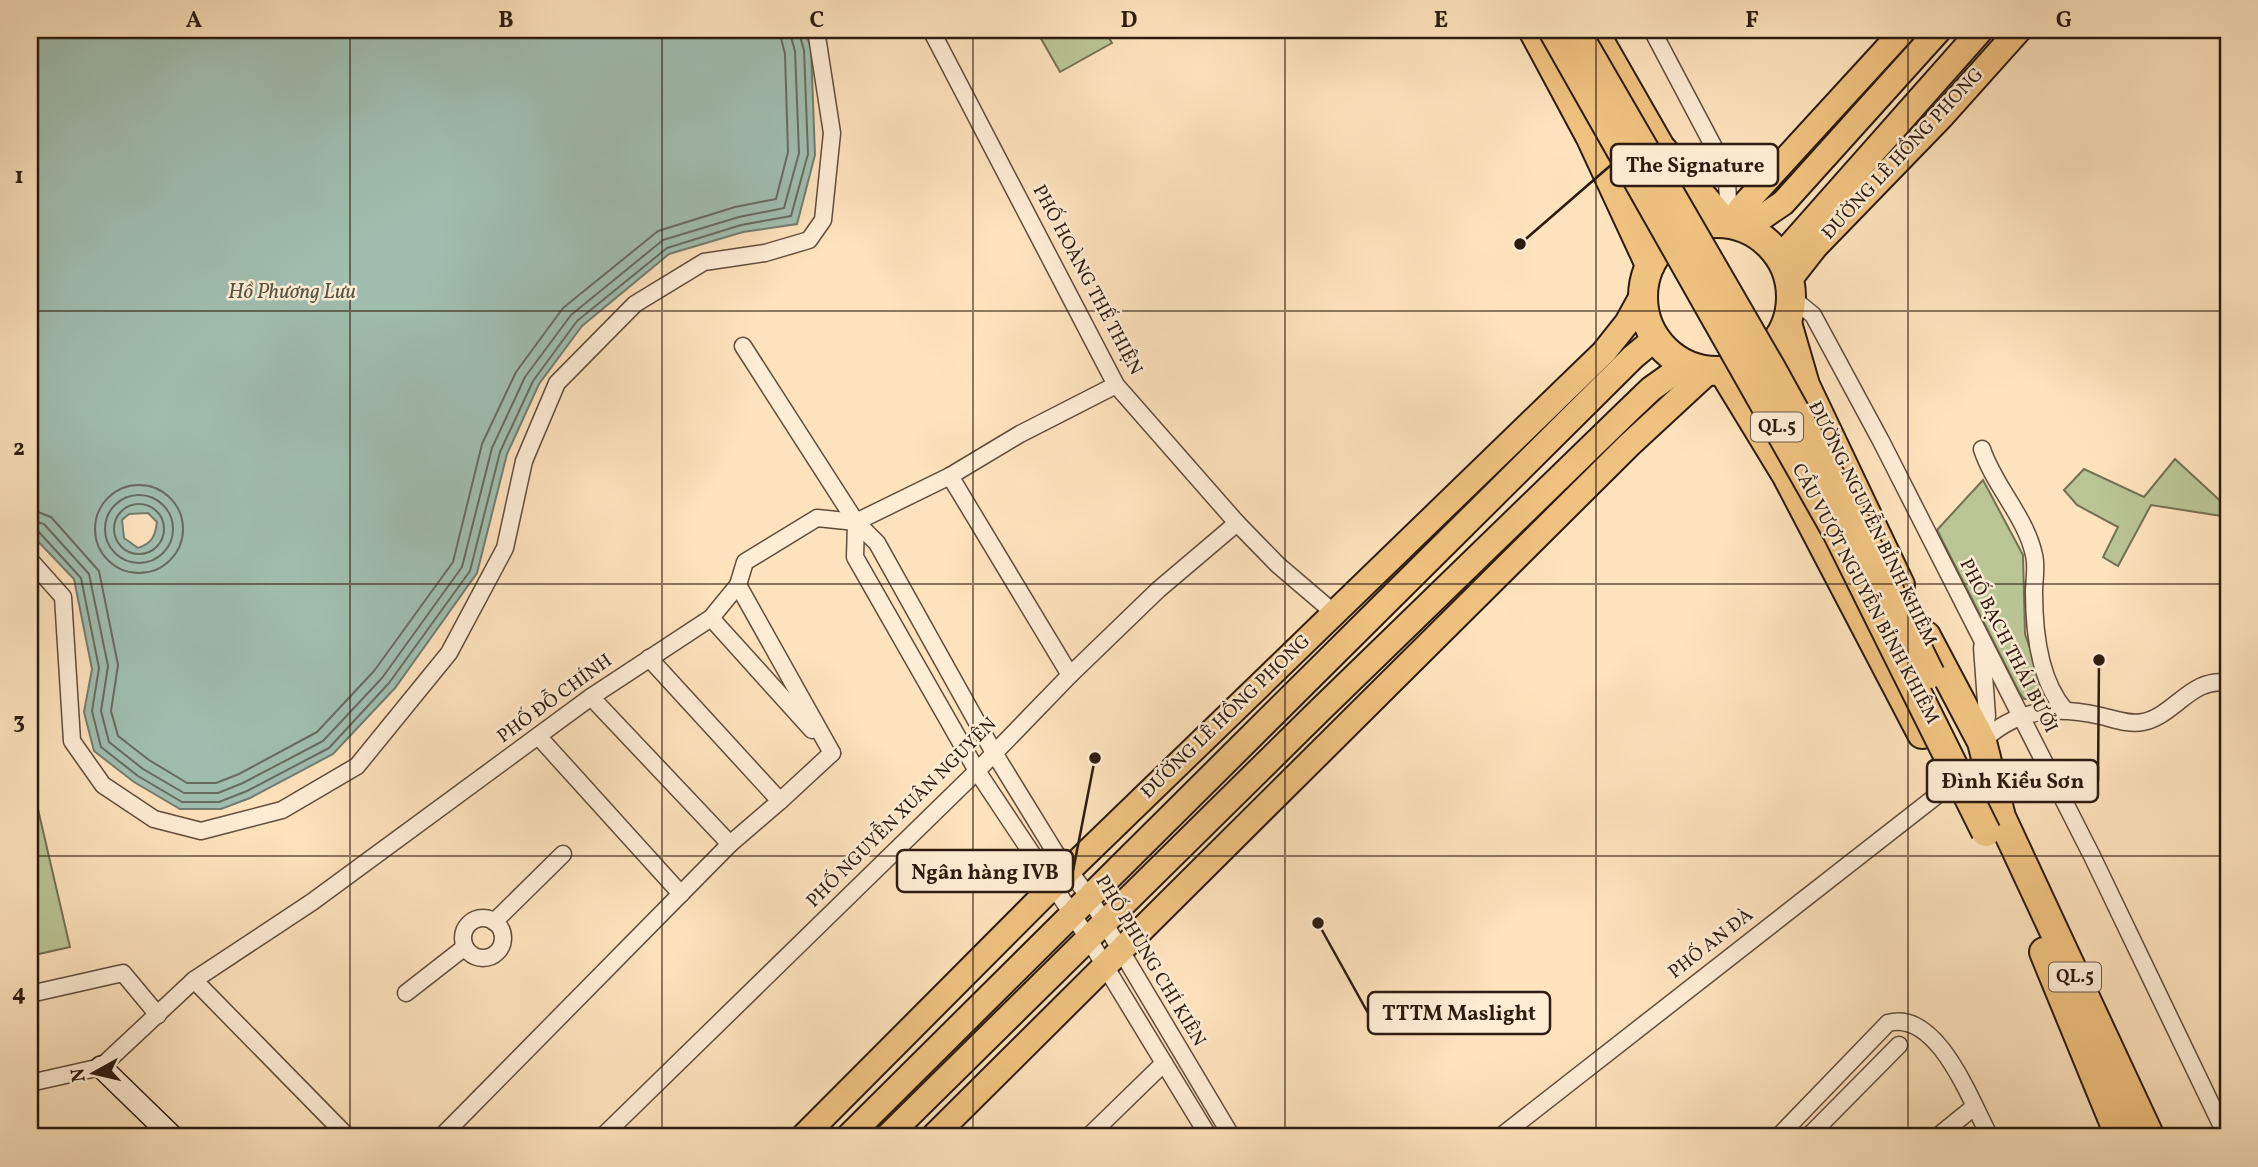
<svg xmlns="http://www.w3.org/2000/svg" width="2258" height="1167" font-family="Vollkorn,serif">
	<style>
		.green { fill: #bac596; stroke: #747052; stroke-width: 2 }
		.water { fill: #a0beb0; stroke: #727d70; stroke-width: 2; fill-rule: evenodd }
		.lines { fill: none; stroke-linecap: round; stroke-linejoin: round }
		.shore { stroke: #666c60; stroke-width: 2 }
		.street-casing { stroke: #614d3b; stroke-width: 19 }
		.secondary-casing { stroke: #2d1b0f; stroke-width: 24 }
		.primary-casing { stroke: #2d1b0f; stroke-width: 28 }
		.highway-casing { stroke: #2d1b0f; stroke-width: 32 }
		.street { stroke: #feedd5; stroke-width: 16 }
		.secondary { stroke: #feedd5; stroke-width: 21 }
		.primary { stroke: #efc27f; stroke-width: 24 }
		.highway { stroke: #efc27f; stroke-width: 28 }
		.highway-bridge-casing { stroke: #2d1b0f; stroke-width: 32; stroke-linecap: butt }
		.highway-bridge { stroke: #efc27f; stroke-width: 28 }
		.grid { fill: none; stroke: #2d1b0f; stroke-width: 2; stroke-opacity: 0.55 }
		.labels { text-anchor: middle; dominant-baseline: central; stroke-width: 5; stroke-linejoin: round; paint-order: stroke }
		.shield { fill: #feedd5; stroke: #6c5a4a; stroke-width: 2 }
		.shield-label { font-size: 18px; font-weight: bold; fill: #2d1b0f }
		.street-label { font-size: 19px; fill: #2d1b0f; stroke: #feedd5 }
		.water-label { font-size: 21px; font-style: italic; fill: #555447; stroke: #feedd5 }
		.leader { fill: none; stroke: #2d1b0f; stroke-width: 2.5 }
		.callout-dot { fill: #2d1b0f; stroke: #feedd5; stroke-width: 2.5 }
		.callout { fill: #feedd5; stroke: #2d1b0f; stroke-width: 2.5 }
		.callout-label { font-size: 21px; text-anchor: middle; font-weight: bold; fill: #2d1b0f }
		.neatline { fill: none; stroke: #2d1b0f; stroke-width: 2.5 }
		.grid-label { font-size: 23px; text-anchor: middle; font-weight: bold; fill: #2d1b0f }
	</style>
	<rect width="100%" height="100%" fill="#fee3be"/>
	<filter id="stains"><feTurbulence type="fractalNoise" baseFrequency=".00286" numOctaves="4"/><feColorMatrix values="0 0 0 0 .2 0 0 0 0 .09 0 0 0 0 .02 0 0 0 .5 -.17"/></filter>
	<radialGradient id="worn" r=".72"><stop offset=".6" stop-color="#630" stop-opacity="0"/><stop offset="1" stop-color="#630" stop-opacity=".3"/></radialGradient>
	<!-- green -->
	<g class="green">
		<polygon points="1036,30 1104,30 1112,43 1060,72"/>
		<polygon points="2175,459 2228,508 2228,517 2151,505 2118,566 2103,557 2118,527 2077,505 2064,490 2084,469 2144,497"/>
		<polygon points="1983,480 2023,555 2025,634 2045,691 2041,699 2024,699 2019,692 1937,530"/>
		<polygon points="30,775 70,947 30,956"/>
	</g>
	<!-- water -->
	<path class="water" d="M30,30H804L811,48L815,155L797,224L743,232L669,254L582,326L539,384L507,454L477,573L395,688L333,754L250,798L221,809H180L134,782L94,751L84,712L92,669L74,579L30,533ZM148,513L157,522C155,537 152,543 138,548L124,538L122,520L129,514Z"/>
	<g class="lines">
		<!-- shore -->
		<g class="shore">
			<circle cx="139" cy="529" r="44"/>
			<circle cx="139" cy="529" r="34"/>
			<circle cx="139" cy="529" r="25"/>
			<polyline points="30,509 51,517 99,571 118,665 111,711 118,736 149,760 187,783 216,783 239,774 317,732 374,671 453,562 482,444 516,372 563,308 658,231 735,207 776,199 788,152 785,54 779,30"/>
			<polyline points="30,520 44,524 89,574 108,666 101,711 109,742 143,769 184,793 218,793 243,783 323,741 382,678 462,567 492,448 525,377 571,315 663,240 739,217 784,208 799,153 795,51 789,30"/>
			<polyline points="30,528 38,531 81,578 99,668 92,711 101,747 138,776 182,802 219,802 247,791 329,748 389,683 470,571 500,452 533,381 577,321 667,248 741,225 791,216 808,154 804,50 798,30"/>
		</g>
		<!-- street casing -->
		<g class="street-casing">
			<g id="street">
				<polyline points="931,30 1116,385 1237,523 1278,565 1333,612"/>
				<polyline points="1652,30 1717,153 1727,180 1729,223"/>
				<polyline points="1791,297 1813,315 1881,441 2092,856 2227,1137"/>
				<polyline points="743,346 856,522 877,543 993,751 1055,852 1089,897 1232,1137"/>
				<path d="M1982,449C1994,486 2026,517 2034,555C2037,567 2034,580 2034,592C2034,630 2039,680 2065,710"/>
				<polyline points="950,476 1070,675"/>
				<polyline points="856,522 855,557 977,771 1088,938 1209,1137"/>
				<polyline points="30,560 63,597 72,741 103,785 154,819 201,831 282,810 357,766 449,653 505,548 524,461 557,383 635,304 704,262 765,253 809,240 823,220 832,133 816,30"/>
				<polyline points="738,585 832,753"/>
				<polyline points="711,618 812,730"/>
				<polyline points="1982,647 1987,716 1983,740"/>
				<polyline points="649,658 780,801 832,753"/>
				<polyline points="591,697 730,844 780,801"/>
				<polyline points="538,736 681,894"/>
				<path d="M1982,742C2016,708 2056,706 2101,716C2114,719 2129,725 2143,722C2174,716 2192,676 2228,683"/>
				<circle cx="483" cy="938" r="20"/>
				<polyline points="494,922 563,854"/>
				<polyline points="194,980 348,1137"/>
				<polyline points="406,993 465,947"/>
				<polyline points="30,994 123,973 158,1015"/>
				<polyline points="30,1083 101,1067 194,980 312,902 591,697 711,618 738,585 745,562 817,518 856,522 950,476 1020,434 1116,385"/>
				<polyline points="441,1137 730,844"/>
				<polyline points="602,1137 977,771 1070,675 1158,590 1237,523"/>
				<polyline points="1088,1137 1164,1063"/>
				<polyline points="1500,1137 1949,786"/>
				<path d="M1778,1137L1888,1023C1938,1009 1971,1102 1990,1137"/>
				<polyline points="1808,1137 1899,1045"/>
				<polyline points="1937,1137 1974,1107"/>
			</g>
		</g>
		<!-- secondary casing -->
		<g class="secondary-casing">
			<polyline id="secondary" points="101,1067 173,1137"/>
		</g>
		<!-- primary casing -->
		<g class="primary-casing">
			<g id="primary">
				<polyline points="1732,224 1741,208 1904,30"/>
				<polyline points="1739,225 1761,218 1783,203 1939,30"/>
				<polyline points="1780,257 1981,30"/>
				<polyline points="1789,280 1815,247 1941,117 2019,30"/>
				<polyline points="803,1137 1069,870 1604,352 1627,323 1643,294"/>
				<polyline points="848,1137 1633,357 1656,338"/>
				<polyline points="887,1137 1319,711 1629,410 1651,389 1686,364"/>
				<polyline points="933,1137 1629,445 1709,371"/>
			</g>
		</g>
		<!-- highway casing -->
		<g class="highway-casing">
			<g id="highway">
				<polyline points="1533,30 1591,138 1650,265"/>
				<polyline points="1593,30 1660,147 1725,223"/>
				<circle cx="1717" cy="297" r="74"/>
				<polyline points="1787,323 1805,385 1900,585"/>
				<polyline points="1723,371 1787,476 1922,734"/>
				<polyline points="1926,636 1982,742 2001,817 2150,1137"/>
				<polyline points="2044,952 2120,1137"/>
			</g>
		</g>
		<!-- street -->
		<use href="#street" class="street"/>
		<!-- secondary -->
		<use href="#secondary" class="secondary"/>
		<!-- primary -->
		<use href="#primary" class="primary"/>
		<!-- highway -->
		<use href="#highway" class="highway"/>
		<!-- highway-bridge casing -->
		<g class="highway-bridge-casing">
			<g id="highway-bridge">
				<polyline points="1553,30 1837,532 1986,832"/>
				<polyline points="1575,30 1772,370 1854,519 1930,674"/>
			</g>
		</g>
		<!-- highway-bridge -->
		<use href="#highway-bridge" class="highway-bridge"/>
	</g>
	<!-- grid -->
	<path class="grid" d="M350,30V1137M662,30V1137M973,30V1137M1285,30V1137M1596,30V1137M1908,30V1137M30,311H2228M30,584H2228M30,856H2228"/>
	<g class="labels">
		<!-- shield labels -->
		<g class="shield">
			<rect x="1751" y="412.5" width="52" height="29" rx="5"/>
			<rect x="2049" y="962.5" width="52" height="29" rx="5"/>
		</g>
		<g class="shield-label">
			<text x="1777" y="427">QL.5</text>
			<text x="2075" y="977">QL.5</text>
		</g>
		<!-- street labels -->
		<g class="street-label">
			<text transform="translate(1903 154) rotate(-47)">ĐƯỜNG LÊ HỒNG PHONG</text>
			<text transform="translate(1087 280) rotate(62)">PHỐ HOÀNG THẾ THIỆN</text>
			<text transform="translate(1872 524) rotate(64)">ĐƯỜNG NGUYỄN BỈNH KHIÊM</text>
			<text transform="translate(1865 594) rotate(62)">CẦU VƯỢT NGUYỄN BỈNH KHIÊM</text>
			<text transform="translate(2008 646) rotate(63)">PHỐ BẠCH THÁI BƯỞI</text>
			<text transform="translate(555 699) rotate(-36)">PHỐ ĐỖ CHÍNH</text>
			<text transform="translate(1226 717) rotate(-44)">ĐƯỜNG LÊ HỒNG PHONG</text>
			<text transform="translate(902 813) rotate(-45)">PHỐ NGUYỄN XUÂN NGUYÊN</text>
			<text transform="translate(1711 944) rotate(-38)">PHỐ AN ĐÀ</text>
			<text transform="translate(1150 961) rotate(59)">PHỐ PHÙNG CHÍ KIÊN</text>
		</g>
		<!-- water labels -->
		<g class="water-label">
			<text x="292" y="292">Hồ Phương Lưu</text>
		</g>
	</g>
	<!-- callouts -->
	<path class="leader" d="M1520 244L1611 165M2099 660L2098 781M1095 758L1073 871M1318 923L1368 1013"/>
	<g class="callout-dot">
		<circle cx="1520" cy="244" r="7"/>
		<circle cx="2099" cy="660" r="7"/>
		<circle cx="1095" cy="758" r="7"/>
		<circle cx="1318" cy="923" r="7"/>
	</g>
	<g class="callout">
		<rect x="1611" y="144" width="167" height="42" rx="7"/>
		<rect x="1927" y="760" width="171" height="42" rx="7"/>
		<rect x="897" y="850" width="176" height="42" rx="7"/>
		<rect x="1368" y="992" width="182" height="42" rx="7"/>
	</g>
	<g class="callout-label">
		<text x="1695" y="172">The Signature</text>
		<text x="2013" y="788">Đình Kiều Sơn</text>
		<text x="985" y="879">Ngân hàng IVB</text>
		<text x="1459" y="1020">TTTM Maslight</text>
	</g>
	<!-- margin -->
	<rect width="2258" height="1167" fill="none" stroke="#fee3be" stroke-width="77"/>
	<!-- north arrow -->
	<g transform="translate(94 1073) rotate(262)" stroke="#feedd5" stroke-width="5" paint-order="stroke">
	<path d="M0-5L12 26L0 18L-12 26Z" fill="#2d1b0f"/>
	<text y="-10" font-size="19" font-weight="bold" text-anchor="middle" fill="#2d1b0f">N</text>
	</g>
	<rect x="38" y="38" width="2182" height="1090" class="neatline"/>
	<g class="grid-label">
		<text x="194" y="27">A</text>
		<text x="506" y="27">B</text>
		<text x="817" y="27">C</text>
		<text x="1129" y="27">D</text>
		<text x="1441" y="27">E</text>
		<text x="1752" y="27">F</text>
		<text x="2064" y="27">G</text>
		<text x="19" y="183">1</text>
		<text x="19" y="455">2</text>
		<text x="19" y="728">3</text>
		<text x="19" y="1000">4</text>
	</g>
	<rect width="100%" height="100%" filter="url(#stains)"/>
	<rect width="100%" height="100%" fill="url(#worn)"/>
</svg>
